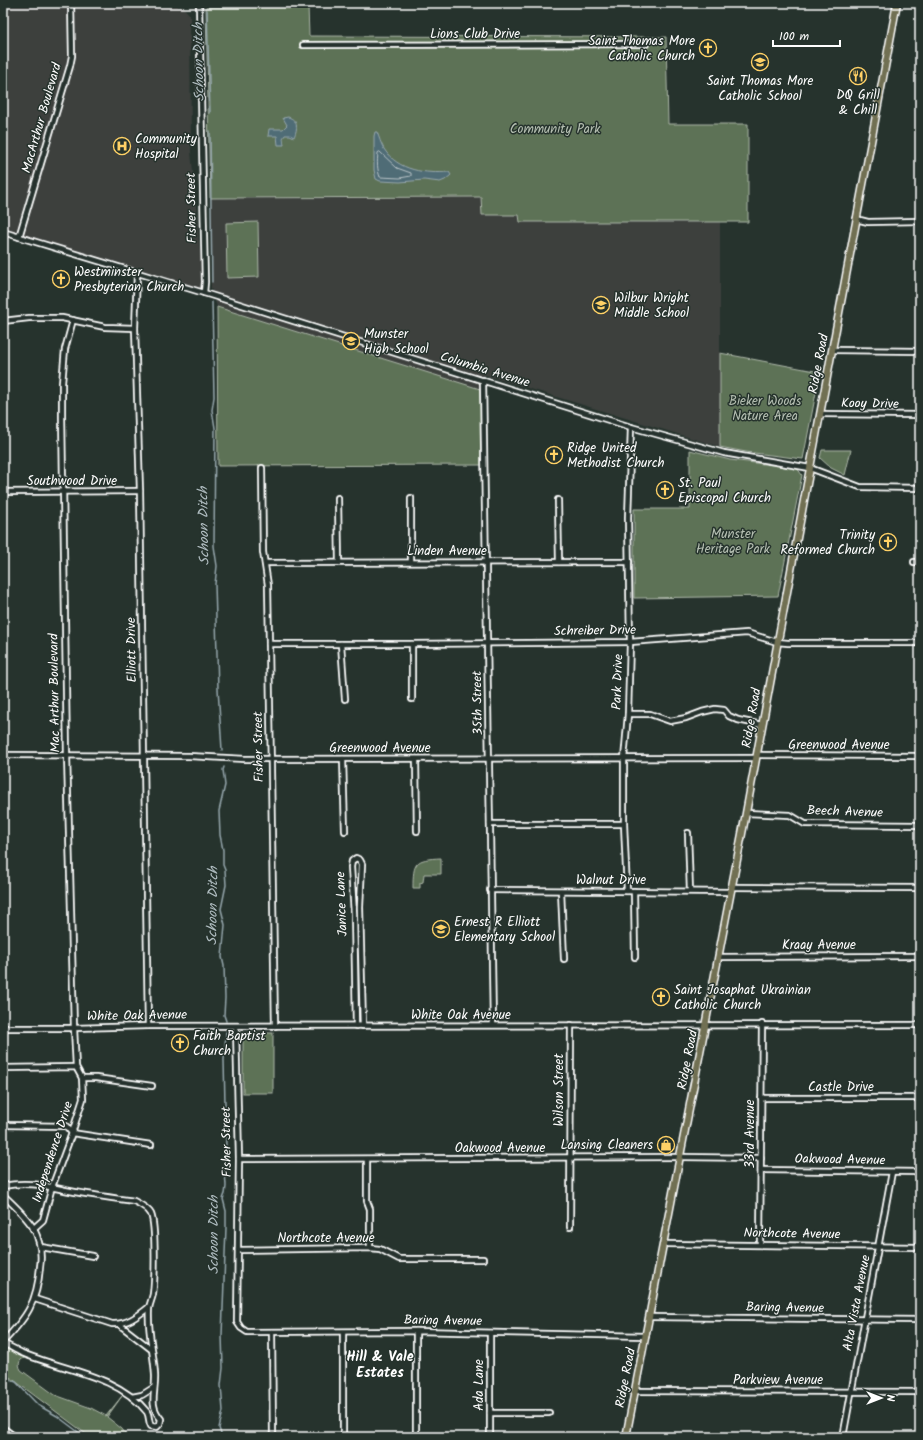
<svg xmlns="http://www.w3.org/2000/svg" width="923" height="1440" font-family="Kalam,sans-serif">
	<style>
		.built { fill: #3c413e }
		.green { fill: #5d7256; stroke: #aeb8aa }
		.water { fill: #506c76; stroke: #96a7ad }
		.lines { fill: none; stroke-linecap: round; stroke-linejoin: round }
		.shore { stroke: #b9c4c8; stroke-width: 1 }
		.stream { stroke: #96a7ad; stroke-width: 1.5 }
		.minor-casing { stroke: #fff; stroke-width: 8 }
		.major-casing { stroke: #fff; stroke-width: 9 }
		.minor { stroke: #26332d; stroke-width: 4.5 }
		.major { stroke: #716f52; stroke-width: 6 }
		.labels { text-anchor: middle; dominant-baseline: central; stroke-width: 3; stroke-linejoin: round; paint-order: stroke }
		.street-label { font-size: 13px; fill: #fff; stroke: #26332d }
		.poi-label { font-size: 13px; fill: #fff; stroke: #26332d; text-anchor: start }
		.park-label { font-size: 13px; fill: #b6c0b3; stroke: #26332d }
		.water-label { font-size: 14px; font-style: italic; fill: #b0bdc1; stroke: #26332d }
		.neighbourhood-label { font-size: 14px; font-weight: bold; fill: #fff; stroke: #26332d }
	</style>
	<rect width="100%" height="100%" fill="#26332d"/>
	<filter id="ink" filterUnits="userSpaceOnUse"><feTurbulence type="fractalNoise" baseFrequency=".025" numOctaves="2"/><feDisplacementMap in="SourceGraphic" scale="8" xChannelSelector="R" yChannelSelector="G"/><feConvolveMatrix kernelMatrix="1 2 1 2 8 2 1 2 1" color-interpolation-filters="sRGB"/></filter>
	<g filter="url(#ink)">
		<!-- built -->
		<g class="built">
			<polygon points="3,3 177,3 178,7 183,7 190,15 191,151 204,293 3,231"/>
			<polygon points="482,197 520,215 520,222 720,222 720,447 485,375 480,389 482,465 218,466 217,307 211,288 210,198"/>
		</g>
		<!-- green -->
		<g class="green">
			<polygon points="308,6 309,36 666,37 668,124 748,124 748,222 520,222 519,215 482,215 481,197 210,198 206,7"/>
			<polygon points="258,222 259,277 227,278 226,223"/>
			<polygon points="217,307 480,389 482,465 218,466"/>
			<polygon points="720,353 820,372 803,459 746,452 720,447"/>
			<polygon points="690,450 730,460 797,468 802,475 778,596 634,598 634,509 690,509"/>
			<polygon points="822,450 851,450 845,475 831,468 820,458"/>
			<path d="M441,858V874H424L423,882L420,883V888H413C413,862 415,859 441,858Z"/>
			<rect x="243" y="1033" width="30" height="60"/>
			<path d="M3,1347L27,1358C20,1358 17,1363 21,1370L55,1395L91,1408L106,1416L122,1396L107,1417L122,1429L128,1437H90L3,1372Z"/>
		</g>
		<!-- water -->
		<g class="water">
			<path d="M288,117C298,120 298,128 294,137L290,135H285L283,138L284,145H278L277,136H268L269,129H283L287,125L283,118Z"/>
			<path d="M375,132H377C379,137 381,144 384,149C398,171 426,174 449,172L451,175L445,180L440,182L424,180L400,182L380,181L376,179L374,170V136Z"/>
		</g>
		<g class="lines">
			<!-- shore -->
			<path class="shore" d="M380,152L397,168L411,173V176L400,178L380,177C377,169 377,162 378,153Z"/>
			<!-- stream -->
			<g class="stream">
				<polyline points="207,10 210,113"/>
				<polyline points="210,131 212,282"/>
				<polyline points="212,302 214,397 212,410 215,428 214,546 217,566 215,584 218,689 222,750"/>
				<polyline points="224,767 223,770 225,785 219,811 220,835 223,850 223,865 225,870 226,885 221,909 225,925 222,957 224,966 225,998 224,1015 226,1021"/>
				<polyline points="3,1377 16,1382 38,1405 57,1416 85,1437"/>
				<path d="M222,1437L219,1428L223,1411L221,1385L223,1368L222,1335L226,1227V1211L223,1199C229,1188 224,1174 224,1162C224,1158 225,1153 226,1149L224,1060L226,1032"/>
			</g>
			<!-- minor casing -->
			<g class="minor-casing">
				<g id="minor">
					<polyline points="199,3 205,282 204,293"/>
					<polyline points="303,45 646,44"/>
					<polyline points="856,219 868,222 920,221"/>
					<polyline points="3,232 204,293 631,427 724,453 810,468 860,487 920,488"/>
					<polyline points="19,237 70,66 72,56 71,3"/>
					<polyline points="137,274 135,328 140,491 148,1026"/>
					<polyline points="73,320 65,349 62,383 62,416 67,755 74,1028 76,1067"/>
					<polyline points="3,321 29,318 62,318 105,327 135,328"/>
					<polyline points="833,350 920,351"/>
					<polyline points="483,380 493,1025"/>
					<polyline points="820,414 920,415"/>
					<polyline points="262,468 263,552 268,585 269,644 275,1026"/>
					<polyline points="3,492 140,491"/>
					<polyline points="338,498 339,562"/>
					<polyline points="411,498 411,562"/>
					<polyline points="558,500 559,562"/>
					<polyline points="914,562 920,562"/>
					<polyline points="265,563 629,562"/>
					<polyline points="269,644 412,644 630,642 747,633 777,642 788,643 920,643"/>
					<polyline points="341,644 345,699"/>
					<polyline points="412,644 412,699"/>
					<polyline points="628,714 650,714 670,721 686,718 702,712 715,709 724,710 729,716 738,720 762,725"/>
					<polyline points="3,755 189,756 245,759 756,758"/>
					<polyline points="757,755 920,756"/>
					<polyline points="343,759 345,831"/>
					<polyline points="416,759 417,831"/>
					<polyline points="746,813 790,815 805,824 920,825"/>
					<polyline points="490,824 624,824"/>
					<polyline points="688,833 690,891"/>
					<polyline points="732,887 920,888"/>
					<polyline points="490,890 731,892"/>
					<polyline points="561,891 564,959"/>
					<polyline points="627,891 624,824 624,759 628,714 630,642 628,518 631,427"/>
					<polyline points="634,891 635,957"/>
					<polyline points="718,957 920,956"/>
					<polyline points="356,1026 354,914 351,867 352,861 356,858 360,860 362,864 360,907 363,1026"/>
					<polyline points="236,1027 239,1159 237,1322 241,1328 247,1332 416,1331 646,1336"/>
					<polyline points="3,1028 74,1028 148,1026 920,1025"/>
					<polyline points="3,1068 76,1067 82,1078 96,1078 152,1086"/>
					<polyline points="761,1098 920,1098"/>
					<polyline points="3,1125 66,1126 72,1133 151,1145"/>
					<polyline points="239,1159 681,1157 761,1158"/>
					<polyline points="367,1159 367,1201 370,1209 370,1248"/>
					<polyline points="761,1170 920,1172"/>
					<path d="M3,1186C29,1181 45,1186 70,1191C91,1195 113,1198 134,1201C140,1204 148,1208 151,1214C156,1227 155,1279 153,1294C152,1299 150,1303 149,1308C147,1331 154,1353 155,1375C156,1392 148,1405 161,1419L160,1424L157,1427L151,1426C148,1421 150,1417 147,1412C118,1375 63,1370 22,1353C16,1350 9,1346 3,1343"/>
					<path d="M3,1195C14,1205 26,1216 34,1229C40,1241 42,1254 40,1267C37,1303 27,1317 3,1342"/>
					<polyline points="570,1227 571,1025"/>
					<polyline points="33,1229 43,1220 52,1187 72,1133 83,1099 82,1078"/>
					<polyline points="664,1244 920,1247"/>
					<polyline points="760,1245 762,1024"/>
					<polyline points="41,1247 93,1256"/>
					<polyline points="238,1250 370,1248 380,1249 399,1259 483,1259"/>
					<path d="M35,1299L112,1324C126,1325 138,1316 149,1307"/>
					<polyline points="650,1317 920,1320"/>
					<polyline points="120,1325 151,1349"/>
					<polyline points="416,1331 416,1437"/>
					<polyline points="272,1332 273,1437"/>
					<polyline points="490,1333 490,1437"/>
					<polyline points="635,1391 920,1392"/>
					<polyline points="132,1397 142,1395 153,1388"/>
					<polyline points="490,1413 549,1413"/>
					<polyline points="3,1428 15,1437"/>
					<polyline points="343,1437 343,1332"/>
					<polyline points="843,1437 892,1172"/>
				</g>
			</g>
			<!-- major casing -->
			<g class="major-casing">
				<polyline id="major" points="626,1437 746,813 810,468 897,3"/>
			</g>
			<!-- minor -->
			<use href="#minor" class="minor"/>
			<!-- major -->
			<use href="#major" class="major"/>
		</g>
	</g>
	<!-- icons -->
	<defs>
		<g id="church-ring" transform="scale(0.9)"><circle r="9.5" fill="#26332d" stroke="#ffd166" stroke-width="1.5"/><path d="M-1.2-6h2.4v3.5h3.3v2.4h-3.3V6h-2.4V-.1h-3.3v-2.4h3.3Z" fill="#ffd166"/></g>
		<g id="school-ring" transform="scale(0.9)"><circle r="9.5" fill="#26332d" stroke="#ffd166" stroke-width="1.5"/><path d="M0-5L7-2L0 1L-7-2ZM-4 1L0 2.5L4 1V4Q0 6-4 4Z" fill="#ffd166"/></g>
		<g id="restaurant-ring" transform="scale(0.9)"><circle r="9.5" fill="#26332d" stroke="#ffd166" stroke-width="1.5"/><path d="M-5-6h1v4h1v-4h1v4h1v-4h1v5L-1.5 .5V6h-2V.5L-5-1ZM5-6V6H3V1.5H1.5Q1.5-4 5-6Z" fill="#ffd166"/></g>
		<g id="hospital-ring" transform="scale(0.9)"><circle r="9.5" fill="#26332d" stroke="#ffd166" stroke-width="1.5"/><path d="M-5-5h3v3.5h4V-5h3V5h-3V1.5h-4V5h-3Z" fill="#ffd166"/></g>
		<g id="shop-ring" transform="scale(0.9)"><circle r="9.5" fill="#26332d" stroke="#ffd166" stroke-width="1.5"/><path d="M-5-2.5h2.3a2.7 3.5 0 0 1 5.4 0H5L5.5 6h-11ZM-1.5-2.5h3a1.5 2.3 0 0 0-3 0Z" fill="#ffd166"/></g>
	</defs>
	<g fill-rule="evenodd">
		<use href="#church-ring" x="708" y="48"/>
		<use href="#school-ring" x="760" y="62"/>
		<use href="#restaurant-ring" x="858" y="76"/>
		<use href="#hospital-ring" x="122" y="146"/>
		<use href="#church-ring" x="61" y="279"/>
		<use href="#school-ring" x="601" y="305"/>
		<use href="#school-ring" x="351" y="341"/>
		<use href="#church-ring" x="554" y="455"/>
		<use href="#church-ring" x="665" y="490"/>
		<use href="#church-ring" x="888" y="542"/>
		<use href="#school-ring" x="441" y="929"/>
		<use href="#church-ring" x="661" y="997"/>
		<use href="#church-ring" x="180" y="1043"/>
		<use href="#shop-ring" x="666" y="1145"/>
	</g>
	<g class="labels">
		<!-- street labels -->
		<g class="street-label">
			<text x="475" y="34">Lions Club Drive</text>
			<text transform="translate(42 118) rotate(-74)">MacArthur Boulevard</text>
			<text transform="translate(192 208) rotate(-91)">Fisher Street</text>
			<text transform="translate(819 364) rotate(-79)">Ridge Road</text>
			<text transform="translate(485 370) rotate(17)">Columbia Avenue</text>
			<text transform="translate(870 404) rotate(1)">Kooy Drive</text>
			<text x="72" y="481">Southwood Drive</text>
			<text x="447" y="551">Linden Avenue</text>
			<text transform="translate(595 631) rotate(-1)">Schreiber Drive</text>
			<text transform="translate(132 650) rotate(-91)">Elliott Drive</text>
			<text transform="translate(618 682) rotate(-88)">Park Drive</text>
			<text transform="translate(55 693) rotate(-91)">Mac Arthur Boulevard</text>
			<text transform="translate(478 703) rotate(-91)">35th Street</text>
			<text transform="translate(752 718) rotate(-80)">Ridge Road</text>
			<text x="839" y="745">Greenwood Avenue</text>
			<text transform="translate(259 747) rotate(-91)">Fisher Street</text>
			<text x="380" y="748">Greenwood Avenue</text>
			<text transform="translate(845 812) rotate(2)">Beech Avenue</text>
			<text x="611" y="880">Walnut Drive</text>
			<text transform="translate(342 904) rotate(-92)">Janice Lane</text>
			<text x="819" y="945">Kraay Avenue</text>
			<text x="461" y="1015">White Oak Avenue</text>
			<text transform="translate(137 1016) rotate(-1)">White Oak Avenue</text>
			<text transform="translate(688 1060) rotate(-79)">Ridge Road</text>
			<text x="841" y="1087">Castle Drive</text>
			<text transform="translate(559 1090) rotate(-90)">Wilson Street</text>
			<text transform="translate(750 1134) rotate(-90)">33rd Avenue</text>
			<text transform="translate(227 1142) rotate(-91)">Fisher Street</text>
			<text x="500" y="1148">Oakwood Avenue</text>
			<text transform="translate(53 1152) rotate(-72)">Independence Drive</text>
			<text transform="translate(840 1160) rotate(1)">Oakwood Avenue</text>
			<text transform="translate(792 1234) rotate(1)">Northcote Avenue</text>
			<text x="326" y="1238">Northcote Avenue</text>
			<text transform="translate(857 1303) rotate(-79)">Alta Vista Avenue</text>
			<text transform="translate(785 1308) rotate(1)">Baring Avenue</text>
			<text transform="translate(443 1321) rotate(1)">Baring Avenue</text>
			<text transform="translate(626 1378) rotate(-79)">Ridge Road</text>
			<text x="778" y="1380">Parkview Avenue</text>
			<text transform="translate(479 1385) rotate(-90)">Ada Lane</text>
		</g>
		<!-- poi labels -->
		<g class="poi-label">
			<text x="695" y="41" text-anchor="end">Saint Thomas More<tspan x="695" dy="15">Catholic Church</tspan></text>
			<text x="760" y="81" text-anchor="middle">Saint Thomas More<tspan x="760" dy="15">Catholic School</tspan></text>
			<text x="858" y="95" text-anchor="middle">DQ Grill<tspan x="858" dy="15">&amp; Chill</tspan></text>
			<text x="135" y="139">Community<tspan x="135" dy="15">Hospital</tspan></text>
			<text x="74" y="272">Westminster<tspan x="74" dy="15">Presbyterian Church</tspan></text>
			<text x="614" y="298">Wilbur Wright<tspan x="614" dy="15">Middle School</tspan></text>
			<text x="364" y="334">Munster<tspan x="364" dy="15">High School</tspan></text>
			<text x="567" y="448">Ridge United<tspan x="567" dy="15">Methodist Church</tspan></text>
			<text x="678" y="483">St. Paul<tspan x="678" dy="15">Episcopal Church</tspan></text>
			<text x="875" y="535" text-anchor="end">Trinity<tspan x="875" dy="15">Reformed Church</tspan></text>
			<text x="454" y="922">Ernest R Elliott<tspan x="454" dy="15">Elementary School</tspan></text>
			<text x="674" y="990">Saint Josaphat Ukrainian<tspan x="674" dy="15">Catholic Church</tspan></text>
			<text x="193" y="1036">Faith Baptist<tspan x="193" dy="15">Church</tspan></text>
			<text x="653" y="1145" text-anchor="end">Lansing Cleaners</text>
		</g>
		<!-- park labels -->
		<g class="park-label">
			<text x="555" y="129">Community Park</text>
			<text x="765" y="401">Bieker Woods<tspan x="765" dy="15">Nature Area</tspan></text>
			<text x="733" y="534">Munster<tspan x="733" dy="15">Heritage Park</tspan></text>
		</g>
		<!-- water labels -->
		<g class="water-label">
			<text transform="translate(199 62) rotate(-91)">Schoon Ditch</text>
			<text transform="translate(204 526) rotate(-91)">Schoon Ditch</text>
			<text transform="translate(213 906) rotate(-89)">Schoon Ditch</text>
			<text transform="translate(214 1235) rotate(-90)">Schoon Ditch</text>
		</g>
		<!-- neighbourhood labels -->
		<g class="neighbourhood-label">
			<text x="380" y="1357">Hill &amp; Vale<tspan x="380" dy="16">Estates</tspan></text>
		</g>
	</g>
	<!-- margin -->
	<rect width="923" height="1440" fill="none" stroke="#26332d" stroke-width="16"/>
	<rect x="8" y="8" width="907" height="1424" fill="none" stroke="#fff" stroke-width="1.5" filter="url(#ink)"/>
	<!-- north arrow -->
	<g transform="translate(881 1398) rotate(90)" stroke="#26332d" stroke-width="3" paint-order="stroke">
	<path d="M0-3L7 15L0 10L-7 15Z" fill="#ffffff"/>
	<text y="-6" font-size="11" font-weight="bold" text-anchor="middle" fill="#ffffff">N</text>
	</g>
	<!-- scale -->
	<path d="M773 40v6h67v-6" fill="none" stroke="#ffffff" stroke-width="2"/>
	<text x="779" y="40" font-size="12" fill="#ffffff" stroke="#26332d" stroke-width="3" paint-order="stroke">100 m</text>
</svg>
